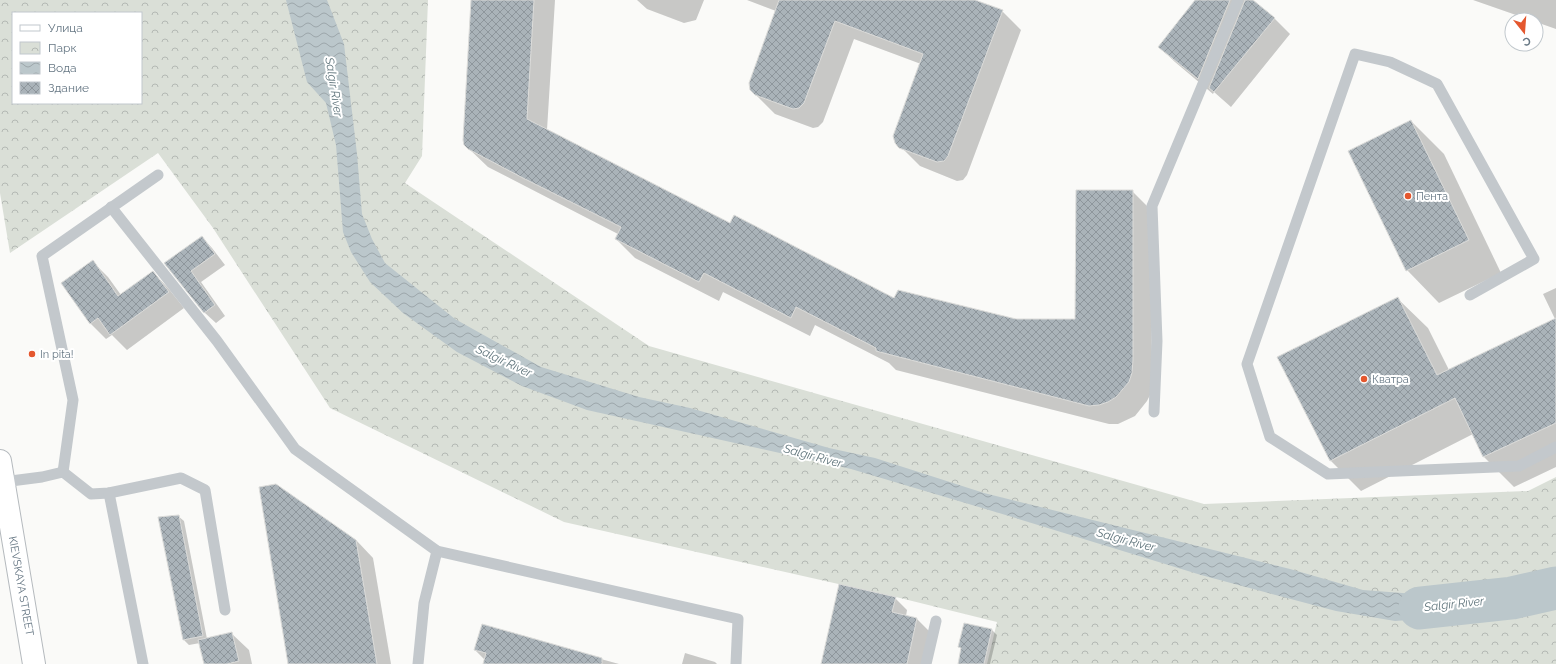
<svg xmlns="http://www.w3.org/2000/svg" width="1556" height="664" font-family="Raleway,sans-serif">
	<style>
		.park { fill: url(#park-crowns); fill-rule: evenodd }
		.water { fill: url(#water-waves) }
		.shadow { fill: #0003 }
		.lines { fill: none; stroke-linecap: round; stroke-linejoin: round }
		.river { stroke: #bbc7cb; stroke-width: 43 }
		.building { fill: url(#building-cross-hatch); stroke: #dcdcda }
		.primary-casing { stroke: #b5babe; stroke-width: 24 }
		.service { stroke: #c3c8cc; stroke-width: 11 }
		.primary { stroke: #fff; stroke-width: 22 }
		.poi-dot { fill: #e4572e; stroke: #fff; stroke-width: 1.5 }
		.labels { text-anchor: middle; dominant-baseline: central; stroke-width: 4; stroke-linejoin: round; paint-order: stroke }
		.poi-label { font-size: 11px; fill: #657683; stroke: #fff; text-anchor: start }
		.street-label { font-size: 11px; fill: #657683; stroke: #fff }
		.water-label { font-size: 12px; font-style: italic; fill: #60757c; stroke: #fff }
	</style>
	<defs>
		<pattern id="park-crowns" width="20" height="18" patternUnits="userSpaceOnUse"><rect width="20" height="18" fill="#dadfd7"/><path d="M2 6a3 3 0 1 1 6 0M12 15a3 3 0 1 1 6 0" fill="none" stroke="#b4b9b4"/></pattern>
		<pattern id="water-waves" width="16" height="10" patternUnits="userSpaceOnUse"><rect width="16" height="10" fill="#bbc7cb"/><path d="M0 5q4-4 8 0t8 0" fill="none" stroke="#9ca6aa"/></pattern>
		<pattern id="building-cross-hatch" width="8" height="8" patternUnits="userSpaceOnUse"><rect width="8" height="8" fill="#aab3b9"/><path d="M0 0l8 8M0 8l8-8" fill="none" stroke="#8e969c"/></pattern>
	</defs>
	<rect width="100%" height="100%" fill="#fafaf8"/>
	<!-- park -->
	<path class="park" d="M0,0H428L422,156L405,183L649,346L1204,504L1528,491L1556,477V664H987L997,622L896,597L564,522L330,408L213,228L158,153L10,253L0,193ZM13,13H141V103H13Z"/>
	<!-- water -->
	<polygon class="water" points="286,0 327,0 344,44 357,154 362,214 372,239 385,263 455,319 541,367 639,397 690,408 829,448 875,458 984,493 1290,569 1363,590 1415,594 1475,590 1481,615 1395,621 1336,611 1201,575 999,513 851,469 587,410 522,386 457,352 403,313 370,282 351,252 343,232 336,145 326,103 307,82"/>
	<!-- shadow -->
	<g class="shadow">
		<polygon points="472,0 555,0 547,130 731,224 895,299 1016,320 1076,320 1132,191 1151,210 1152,380 1151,393 1147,401 1135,416 1118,424 1109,424 896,370 889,363 815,325 810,336 723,292 719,301 635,258 616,239 618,234 488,167 465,145"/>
		<polygon points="637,0 704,0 696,20 684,23 647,9"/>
		<polygon points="747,0 972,0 1002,11 1021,30 967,175 963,180 957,181 920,166 896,142 921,64 854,39 823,122 818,127 813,128 775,114 755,94 776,11"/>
		<polygon points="1197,0 1252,0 1274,18 1290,34 1231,107 1214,92 1213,94 1175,62 1159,47"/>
		<polygon points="1473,0 1556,0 1556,29 1536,22 1536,20 1530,20"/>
		<polygon points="1411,121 1444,154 1501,273 1439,303 1407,270"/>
		<polygon points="202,237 212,248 225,265 201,282 225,316 216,323 205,313 165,263"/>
		<polygon points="93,262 108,277 121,295 153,272 168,288 184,308 127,350 112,335 106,339 90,323"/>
		<polygon points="1556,288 1556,467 1514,487 1484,457 1473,434 1361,491 1331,461 1279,358 1397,298 1428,328 1449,370 1555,319 1543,294"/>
		<polygon points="178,516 184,521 207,639 231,633 249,650 252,664 205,664 200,643 189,645 184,640"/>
		<polygon points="356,540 373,558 391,664 289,664"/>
		<polygon points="895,598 907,610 906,616 917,619 929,631 922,664 822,664"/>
		<polygon points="482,626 619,664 484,664 485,660 475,650"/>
		<polygon points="992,630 997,635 990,664 959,664 962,649 960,647"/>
		<polygon points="685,653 715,662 717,664 682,664"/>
	</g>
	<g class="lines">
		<!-- river -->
		<polyline class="river" points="1420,608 1512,598 1556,588"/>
	</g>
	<!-- building -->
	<g class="building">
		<polygon points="471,0 534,0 527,119 730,223 734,215 894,298 898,290 1016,319 1075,319 1076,190 1133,190 1133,360 1132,373 1129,382 1116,397 1108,402 1099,405 1089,406 876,351 876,348 796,307 791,318 704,273 699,282 615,239 621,227 523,178 468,149 464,145 463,140"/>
		<polygon points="779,0 975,0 1003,10 948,156 944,161 937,162 899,148 895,143 893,136 923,54 835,21 804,103 799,108 793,109 755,95 750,90 749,83"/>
		<polygon points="1195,0 1230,0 1198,79 1158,47"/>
		<polygon points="1245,0 1253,0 1275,18 1214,92 1209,88"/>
		<polygon points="1411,120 1469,240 1406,271 1348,151"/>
		<polygon points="202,236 215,254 191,271 215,305 204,313 164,263"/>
		<polygon points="93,260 118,296 153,271 169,292 110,335 98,318 90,324 61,283"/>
		<polygon points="1398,297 1437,375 1556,318 1556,423 1483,457 1455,398 1330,461 1277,357"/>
		<polygon points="276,484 356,540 377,664 288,664 259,487"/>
		<polygon points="179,515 203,636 183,640 158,517"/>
		<polygon points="839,584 896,597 892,612 917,618 907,664 821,664"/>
		<polygon points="964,623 992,629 984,664 958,664 961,648 958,647"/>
		<polygon points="482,624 602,658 602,664 483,664 486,653 474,650"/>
		<polygon points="232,632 239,661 227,664 204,664 198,640"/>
	</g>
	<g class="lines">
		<!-- primary casing -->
		<g class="primary-casing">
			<polyline id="primary" points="0,461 34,664"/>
		</g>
		<!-- service -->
		<g class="service">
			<polyline points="111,207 217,341 295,449 437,551 738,619 736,664"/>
			<polyline points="1470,295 1534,259 1437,84 1390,62 1355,54 1247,364 1270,437 1328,474 1519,466 1556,447"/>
			<polyline points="1154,412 1157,341 1152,206 1238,0"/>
			<polyline points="63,472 73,400 42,256 158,175"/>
			<polyline points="3,482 42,477 63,472 91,494 109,493 181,478 205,490 225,610"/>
			<polyline points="109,493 143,664"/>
			<polyline points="418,664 424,603 437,551"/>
			<polyline points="926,664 936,621"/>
		</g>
		<!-- primary -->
		<use href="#primary" class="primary"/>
	</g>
	<!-- markers -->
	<g class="poi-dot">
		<circle cx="1408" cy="196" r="4"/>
		<circle cx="32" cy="354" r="4"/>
		<circle cx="1364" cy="379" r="4"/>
	</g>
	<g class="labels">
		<!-- poi labels -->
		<g class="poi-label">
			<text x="1416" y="196">Пента</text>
			<text x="40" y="354">In pita!</text>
			<text x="1372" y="379">Кватра</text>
		</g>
		<!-- street labels -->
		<g class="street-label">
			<text transform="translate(21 586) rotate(80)">KIEVSKAYA STREET</text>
		</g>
		<!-- water labels -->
		<g class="water-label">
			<text transform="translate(334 87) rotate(81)">Salgir River</text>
			<text transform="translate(504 361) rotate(25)">Salgir River</text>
			<text transform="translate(813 456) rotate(15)">Salgir River</text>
			<text transform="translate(1126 540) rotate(15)">Salgir River</text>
			<text transform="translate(1454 604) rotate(-6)">Salgir River</text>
		</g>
	</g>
	<!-- legend -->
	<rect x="12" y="12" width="130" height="92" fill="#ffffff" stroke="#c1c8cd"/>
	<rect x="20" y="25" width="20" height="6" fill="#ffffff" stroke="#c1c8cd"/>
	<text x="48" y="32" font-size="12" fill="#657683">Улица</text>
	<rect x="20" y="42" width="20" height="12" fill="url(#park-crowns)" stroke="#c1c8cd"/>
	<text x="48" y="52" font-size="12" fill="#657683">Парк</text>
	<rect x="20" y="62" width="20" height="12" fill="url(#water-waves)" stroke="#c1c8cd"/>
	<text x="48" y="72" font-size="12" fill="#657683">Вода</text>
	<rect x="20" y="82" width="20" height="12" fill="url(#building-cross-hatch)" stroke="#c1c8cd"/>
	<text x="48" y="92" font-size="12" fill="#657683">Здание</text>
	<!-- north arrow -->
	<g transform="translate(1524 32) rotate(163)"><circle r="19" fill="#ffffff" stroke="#c1c8cd"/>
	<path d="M0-3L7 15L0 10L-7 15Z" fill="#e4572e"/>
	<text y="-6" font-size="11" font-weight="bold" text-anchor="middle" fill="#657683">С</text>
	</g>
</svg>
